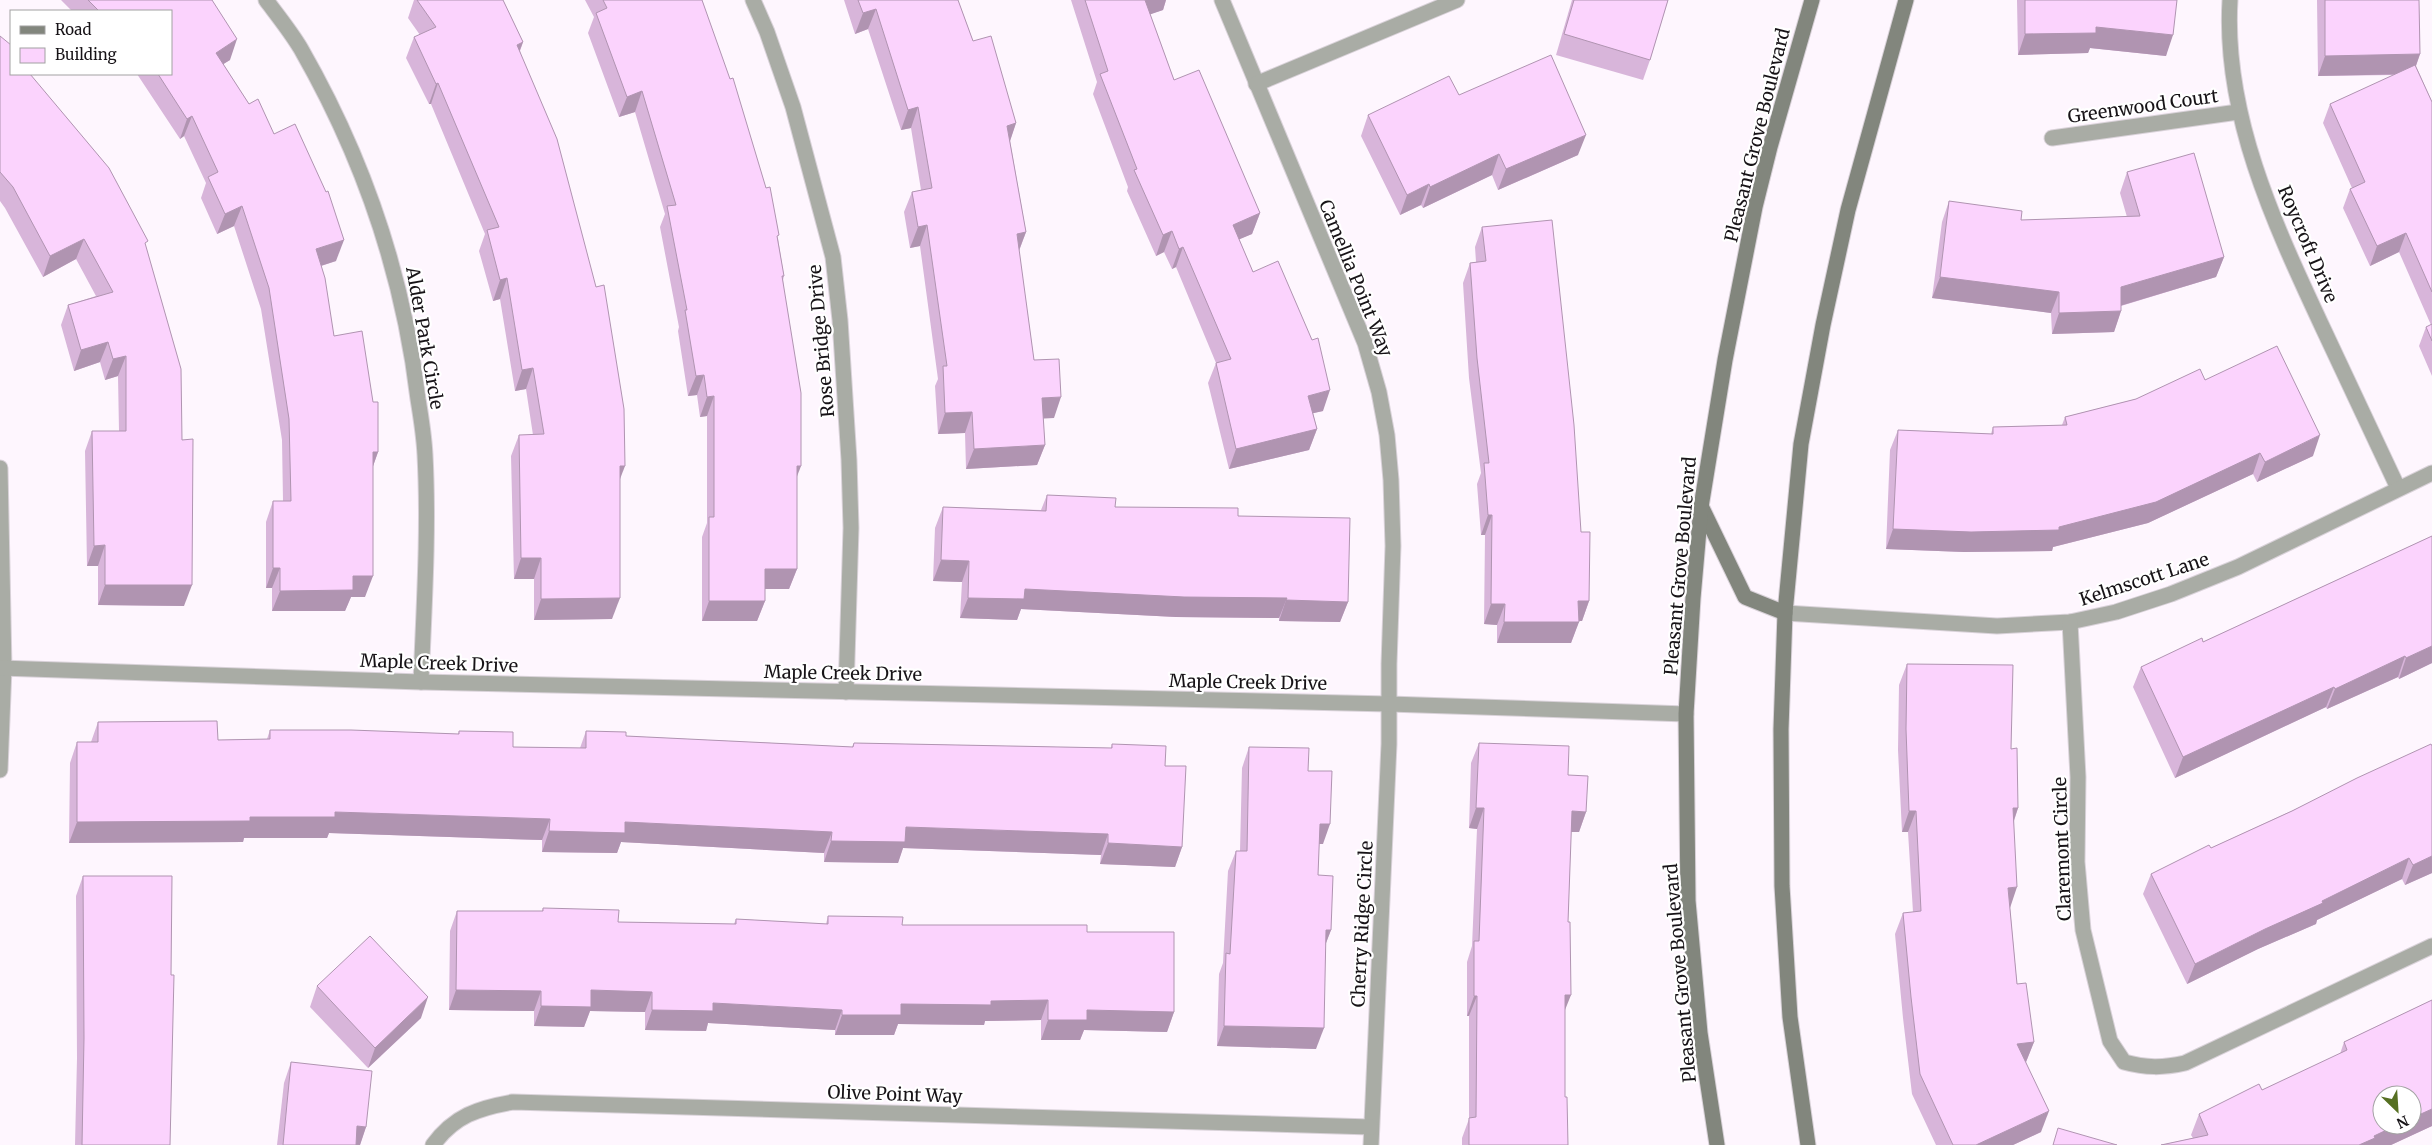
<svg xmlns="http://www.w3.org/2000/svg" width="2432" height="1145" font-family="Merriweather,serif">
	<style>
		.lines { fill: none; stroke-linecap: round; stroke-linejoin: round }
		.street-casing { stroke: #d9d2d9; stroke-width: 17 }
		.secondary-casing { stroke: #d9d2d9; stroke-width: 17 }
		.street { stroke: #a9aca5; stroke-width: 15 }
		.secondary { stroke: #82867d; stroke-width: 15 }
		.wall { fill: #d8b5da }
		.shaded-wall { fill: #b094b1 }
		.building { fill: #fbd3fd; stroke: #b094b1 }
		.labels { text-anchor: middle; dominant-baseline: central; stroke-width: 4.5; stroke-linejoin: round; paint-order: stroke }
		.street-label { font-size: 18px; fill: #171317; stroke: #fff }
	</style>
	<rect width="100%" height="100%" fill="#fef6fe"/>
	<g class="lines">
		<!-- street casing -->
		<g class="street-casing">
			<g id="street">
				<path d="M266,0C278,16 291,32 301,49C364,159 403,273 418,399C421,417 424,436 425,455C429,531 424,607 421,682"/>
				<polyline points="753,0 767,32 793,107 833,257 840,320 849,460 851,528 846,692"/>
				<polyline points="1222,0 1365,343 1379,392 1387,435 1391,480 1393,546 1389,664 1389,744 1371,1145"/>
				<path d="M2230,0C2223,114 2274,223 2321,324C2347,379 2373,434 2398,488"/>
				<polyline points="1256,84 1457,0"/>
				<polyline points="2052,138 2238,112"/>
				<polyline points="0,468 4,668 0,770"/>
				<polyline points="1785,613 1997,626 2070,622 2116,612 2171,594 2238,567 2432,473"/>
				<path d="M2070,622L2078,777L2077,862L2083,930L2110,1041L2124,1062C2146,1068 2163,1068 2185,1063L2432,946"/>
				<polyline points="0,668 421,682 1389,704 1686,714"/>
				<path d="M433,1145C454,1116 478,1108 513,1102L1371,1127"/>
			</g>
		</g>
		<!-- secondary casing -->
		<g class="secondary-casing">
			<g id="secondary">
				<polyline points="1702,508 1745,597 1785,613"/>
				<polyline points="1717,1145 1700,1033 1688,901 1686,714 1693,598 1701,507 1725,360 1755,207 1770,147 1812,0"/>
				<polyline points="1808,1145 1790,1017 1782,886 1781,729 1785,613 1801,444 1823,325 1848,210 1906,0"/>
			</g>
		</g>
		<!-- street -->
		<use href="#street" class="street"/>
		<!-- secondary -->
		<use href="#secondary" class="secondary"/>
	</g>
	<!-- wall -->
	<g class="wall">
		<polygon points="61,0 212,0 230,60 223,64 249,104 274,134 336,261 321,266 334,336 378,452 373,466 365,597 351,597 345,611 272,611 272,588 266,588 266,522 273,501 283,501 282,440 261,309 234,226 217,234 201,198 206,183 184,136 180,139 137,74 171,74 171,11 72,11"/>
		<polygon points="414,0 503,0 523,42 520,51 620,480 612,619 534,620 534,579 514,579 511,456 519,435 533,435 526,389 515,391 500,299 493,301 479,251 485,234 431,104 429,104 406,58 414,37 420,35 408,18"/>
		<polygon points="585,0 702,0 778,239 784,276 783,280 797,478 797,569 789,589 765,589 765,601 757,621 702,621 702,537 707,523 707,416 700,417 697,395 688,396 678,331 679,327 660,227 665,214 635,112 619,117 588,33 594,17"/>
		<polygon points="844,0 958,0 973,41 1016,123 1010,141 1026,232 1019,251 1034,360 1054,418 1043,418 1045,445 1037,465 966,469 965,433 938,434 935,386 938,379 920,246 910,248 904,212 912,192 921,190 911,128 901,130 868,29 855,34"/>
		<polygon points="1071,0 1166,0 1163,10 1150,14 1174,80 1260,213 1252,234 1239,239 1253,272 1323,411 1313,413 1317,429 1309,450 1229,469 1208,383 1216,363 1176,267 1172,269 1164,252 1156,256 1127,191 1128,187 1093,94 1097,82"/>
		<polygon points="1572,0 1668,0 1650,60 1643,80 1556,55"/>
		<polygon points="2017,0 2177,0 2166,56 2090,48 2088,53 2018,55"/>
		<polygon points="2317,0 2419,0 2420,54 2416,66 2432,102 2432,376 2419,346 2426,327 2431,325 2399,252 2370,266 2343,208 2350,189 2352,188 2323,123 2330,104 2395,75 2318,76"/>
		<polygon points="0,36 11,74 146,247 182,440 184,606 98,605 98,566 87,566 85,451 92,431 119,431 118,376 105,380 100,362 74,371 61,325 68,305 96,296 76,259 43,277 5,208 0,201"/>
		<polygon points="1459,95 1578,155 1498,190 1492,175 1423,208 1421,205 1400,215 1361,136 1368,115"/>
		<polygon points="2127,172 2224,257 2216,277 2121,306 2121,311 2114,332 2052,334 2051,313 1932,298 1942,222 1949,201 2021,220 2127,217 2120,193"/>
		<polygon points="1482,227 1581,532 1589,601 1582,621 1579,621 1571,643 1497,643 1497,625 1484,624 1485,535 1481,535 1477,484 1481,473 1469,378 1463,283 1470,263 1476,262 1475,247"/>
		<polygon points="2205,380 2313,456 2257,482 2253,474 2148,523 2053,547 2052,551 1964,552 1886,549 1890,450 1898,430 1991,434 1993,427 2062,425 2065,417 2136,399"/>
		<polygon points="1047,495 1115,507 1238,516 1348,602 1340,622 1279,621 1279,618 1176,617 1021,609 1017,620 960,618 962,582 933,581 935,528 943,507 1041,510"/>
		<polygon points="2432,536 2432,663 2399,679 2398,677 2327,709 2326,707 2175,778 2133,687 2141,667 2203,642"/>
		<polygon points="1907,664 2011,749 2018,808 2014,821 2010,908 2017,984 2034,1042 2026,1062 2041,1132 2013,1145 1936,1145 1912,1094 1903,1018 1895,934 1903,913 1913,912 1908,832 1902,832 1898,750 1899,685"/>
		<polygon points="98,722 218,740 267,739 270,730 458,734 459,731 513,747 580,748 586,731 626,736 852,747 854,743 1111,748 1112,744 1165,766 1182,847 1175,867 1100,864 1101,855 903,848 898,863 824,862 824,853 621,842 617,853 542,852 542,840 329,833 327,838 244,838 243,842 69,843 70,763 77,742 91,742"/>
		<polygon points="1479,743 1568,775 1586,812 1579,832 1571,832 1565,1009 1565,1097 1568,1145 1462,1145 1462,1138 1469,1119 1469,1016 1467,1016 1467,962 1472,946 1477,829 1469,828 1471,763"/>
		<polygon points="2432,746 2432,873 2405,885 2402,879 2317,920 2316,924 2258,949 2187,984 2143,894 2151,874 2211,848"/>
		<polygon points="1249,747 1308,771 1323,844 1319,844 1318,875 1331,930 1325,945 1316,1049 1217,1046 1219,974 1223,963 1228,871 1236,851 1240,851 1242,768"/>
		<polygon points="83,876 170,1145 75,1145 77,1058 76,896"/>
		<polygon points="543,908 618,922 734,924 736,919 826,924 828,916 902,925 1087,932 1174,1012 1167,1032 1084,1030 1080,1040 1041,1040 1041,1020 985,1021 984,1025 898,1024 894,1035 835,1035 835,1030 708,1023 706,1031 645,1030 645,1012 590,1011 584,1027 534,1026 534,1011 449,1010 450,931 457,911 542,911"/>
		<polygon points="317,986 421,1018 368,1068 310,1007"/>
		<polygon points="2432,1000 2432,1126 2391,1145 2161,1145 2193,1138 2191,1135 2199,1114 2262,1090 2340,1054 2344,1042"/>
		<polygon points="291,1062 366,1127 360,1145 277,1145 284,1083"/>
	</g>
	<!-- shaded-wall -->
	<g class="shaded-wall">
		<polygon points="1144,0 1166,0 1163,10 1137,19"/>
		<polygon points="876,9 868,29 855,34 863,13"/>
		<polygon points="2096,27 2173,35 2166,56 2090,48 2088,53 2018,55 2025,34"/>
		<polygon points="237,39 230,60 209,73 216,53"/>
		<polygon points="523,42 515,63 517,45"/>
		<polygon points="2420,54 2413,74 2318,76 2325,56"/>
		<polygon points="438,83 431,104 429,104 436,84"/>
		<polygon points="642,91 635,112 619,117 627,97"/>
		<polygon points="918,107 911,128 901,130 908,110"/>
		<polygon points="192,116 184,136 180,139 187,119"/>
		<polygon points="1016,123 1009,144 1007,126"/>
		<polygon points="1586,135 1578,155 1498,190 1506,169"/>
		<polygon points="1499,154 1492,175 1423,208 1430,187"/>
		<polygon points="1429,184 1421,205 1400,215 1407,195"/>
		<polygon points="242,206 234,226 217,234 225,214"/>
		<polygon points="1260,213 1252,234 1226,245 1233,225"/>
		<polygon points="927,225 920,246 910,248 918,227"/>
		<polygon points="1172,231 1164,252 1156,256 1163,235"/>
		<polygon points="1026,232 1018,253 1017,234"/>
		<polygon points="2406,233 2399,252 2370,266 2377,246"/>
		<polygon points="84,239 76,259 43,277 50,256"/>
		<polygon points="344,240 336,261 308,270 316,249"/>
		<polygon points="1183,247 1176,267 1172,269 1179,249"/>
		<polygon points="2224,257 2216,277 2113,308 2121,287"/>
		<polygon points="1940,277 2059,292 2051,313 1932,298"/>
		<polygon points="507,278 500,299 493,301 500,280"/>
		<polygon points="2121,311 2114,332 2052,334 2059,313"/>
		<polygon points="108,342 100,362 74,371 81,350"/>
		<polygon points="126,356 118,376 105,380 113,359"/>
		<polygon points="533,368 526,389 515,391 522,370"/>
		<polygon points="704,375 697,395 688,396 696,376"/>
		<polygon points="1330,390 1323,411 1301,416 1308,396"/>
		<polygon points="714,396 707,416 700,417 707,397"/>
		<polygon points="1061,397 1054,418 1035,419 1042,398"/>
		<polygon points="972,412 965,433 938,434 945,413"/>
		<polygon points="1317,429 1309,450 1229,469 1236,449"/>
		<polygon points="2320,435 2313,456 2257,482 2265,462"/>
		<polygon points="1045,445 1037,465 966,469 974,449"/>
		<polygon points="373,452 378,452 371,472"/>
		<polygon points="2260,453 2253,474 2148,523 2053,547 2052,551 1964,552 1886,549 1893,529 2059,527"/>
		<polygon points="620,466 625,466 617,487"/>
		<polygon points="797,466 801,466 793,487"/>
		<polygon points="1488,515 1492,515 1485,535 1481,535"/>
		<polygon points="105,545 98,566 87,566 94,546"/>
		<polygon points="521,558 541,558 534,579 514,579"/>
		<polygon points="941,560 969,561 962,582 933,581"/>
		<polygon points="273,568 280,568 272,588 266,588"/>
		<polygon points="765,569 797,569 789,589 758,589"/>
		<polygon points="353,576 373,576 365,597 351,597 345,611 272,611 280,591"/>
		<polygon points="105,585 192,585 184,606 98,605"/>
		<polygon points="1025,589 1287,598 1279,618 1176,617 1021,609 1017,620 960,618 968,598"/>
		<polygon points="620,598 612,619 534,620 541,599"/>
		<polygon points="1286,600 1348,602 1340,622 1279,621"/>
		<polygon points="709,601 765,601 757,621 702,621"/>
		<polygon points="1578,601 1589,601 1582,621 1571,621"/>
		<polygon points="1491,604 1505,604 1497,625 1484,624"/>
		<polygon points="1504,622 1579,622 1571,643 1497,643"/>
		<polygon points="2432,646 2432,663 2399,679 2406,658"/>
		<polygon points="2405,656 2398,677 2327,709 2335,689"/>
		<polygon points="2334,687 2326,707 2175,778 2183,757"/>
		<polygon points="1476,808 1484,808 1477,829 1469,828"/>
		<polygon points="2013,808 2018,808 2011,829"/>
		<polygon points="1572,811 1586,812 1579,832 1565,832"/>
		<polygon points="1909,811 1916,811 1908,832 1902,832"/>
		<polygon points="335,812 550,819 542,840 329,833 327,838 244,838 243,842 69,843 77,822 250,817"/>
		<polygon points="625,822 832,832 824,853 621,842 617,853 542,852 549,831"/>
		<polygon points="1320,824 1330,824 1323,844 1312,844"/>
		<polygon points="906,827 1108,834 1101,855 903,848 898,863 824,862 831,841"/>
		<polygon points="1108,843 1182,847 1175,867 1100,864"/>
		<polygon points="2432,856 2432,873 2405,885 2413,865"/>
		<polygon points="2409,858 2402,879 2317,920 2316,924 2258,949 2187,984 2195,964 2322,901"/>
		<polygon points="2017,887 2010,908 2008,888"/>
		<polygon points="1326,930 1331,930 1323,951"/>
		<polygon points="456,990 541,991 534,1011 449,1010"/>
		<polygon points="591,990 652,992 645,1012 590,1011 584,1027 534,1026 541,1006"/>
		<polygon points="1565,995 1571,995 1563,1015"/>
		<polygon points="1474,996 1477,996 1469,1016 1467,1016"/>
		<polygon points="428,997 421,1018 368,1068 375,1048"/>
		<polygon points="1048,1000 1041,1020 985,1021 984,1025 898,1024 894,1035 835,1035 842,1015 901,1004 991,1001"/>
		<polygon points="713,1003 842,1010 835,1030 708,1023 706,1031 645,1030 652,1010"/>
		<polygon points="1087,1010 1174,1012 1167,1032 1084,1030 1080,1040 1041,1040 1048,1020"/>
		<polygon points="1224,1026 1324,1028 1316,1049 1217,1046"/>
		<polygon points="2034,1042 2026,1062 2010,1064 2017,1044"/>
		<polygon points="2432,1109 2432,1126 2391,1145 2359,1145 2374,1136 2397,1125 2412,1125 2412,1118"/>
		<polygon points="2049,1111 2041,1132 2013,1145 1976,1145"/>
		<polygon points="357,1126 366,1127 360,1145 350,1145"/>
	</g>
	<!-- building -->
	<g class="building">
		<polygon points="88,0 212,0 237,39 216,53 249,104 258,99 274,134 295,124 326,192 328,191 344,240 316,249 325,278 334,336 362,331 373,402 378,402 378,452 373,452 373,576 353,576 353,590 280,591 280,568 273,568 273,501 291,501 289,419 269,288 242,206 225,214 208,177 218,172 192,116 187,119 158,74 171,74 171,11 99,11"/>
		<polygon points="417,0 503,0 523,42 517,45 557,139 596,287 604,285 624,409 625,466 620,466 620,598 541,599 541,558 521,558 519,435 544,434 533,368 522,370 507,278 500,280 487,230 499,227 438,83 436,84 414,37 436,27"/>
		<polygon points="603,0 702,0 730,79 733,78 766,188 770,187 779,235 777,236 784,276 782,276 801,393 801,466 797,466 797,569 765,569 765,601 709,601 709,517 714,517 714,396 707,397 704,375 696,376 685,310 687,310 667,206 676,205 642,91 627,97 596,13 607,8"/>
		<polygon points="858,0 958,0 973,41 991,36 1016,123 1007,126 1026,232 1017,234 1034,360 1059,359 1061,397 1042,398 1045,445 974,449 972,412 945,413 943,366 947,366 927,225 918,227 912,192 932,188 918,107 908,110 876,9 863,13"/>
		<polygon points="1085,0 1145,0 1174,80 1199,70 1260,213 1233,225 1253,272 1278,261 1312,340 1318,338 1330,390 1308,396 1317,429 1236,449 1216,363 1231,359 1183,247 1179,249 1172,231 1163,235 1134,170 1137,169 1100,74 1108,71"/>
		<polygon points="1574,0 1668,0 1650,60 1564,34"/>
		<polygon points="2025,0 2177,0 2173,35 2096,27 2096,33 2025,34"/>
		<polygon points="2325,0 2419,0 2420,54 2325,56"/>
		<polygon points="0,36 11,45 11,74 30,74 109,168 148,241 145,243 181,369 182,440 193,439 192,585 105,585 105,545 94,546 92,431 126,431 126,356 113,359 108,342 81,350 68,305 113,292 84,239 50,256 13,187 0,172"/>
		<polygon points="1551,55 1586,135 1506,169 1499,154 1430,187 1429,184 1407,195 1368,115 1449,76 1459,95"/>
		<polygon points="2415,65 2432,102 2432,292 2406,233 2377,246 2350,189 2365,182 2330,104"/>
		<polygon points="2194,153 2224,257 2121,287 2121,311 2059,313 2059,292 1940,277 1949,201 2022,211 2021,220 2140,216 2127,172"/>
		<polygon points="1552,220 1574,425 1581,532 1590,532 1589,601 1578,601 1579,622 1504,622 1505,604 1491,604 1492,515 1488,515 1484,463 1489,463 1477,358 1470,263 1486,261 1482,227"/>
		<polygon points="2432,324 2432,341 2426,327"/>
		<polygon points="2277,346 2320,435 2265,462 2260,453 2156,502 2059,527 2059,530 1971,532 1893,529 1898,430 1993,434 1993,427 2067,425 2065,417 2136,399 2200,369 2205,380"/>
		<polygon points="1047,495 1116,498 1115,507 1238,508 1238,516 1350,518 1348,602 1286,600 1287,598 1184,597 1025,589 1024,599 968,598 969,561 941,560 943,507 1046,511"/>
		<polygon points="2432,536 2432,646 2406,658 2405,656 2335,689 2334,687 2183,757 2141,667 2202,638 2203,642"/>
		<polygon points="1907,664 2013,665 2011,749 2017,748 2018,808 2013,808 2017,887 2008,888 2017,984 2026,983 2034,1042 2017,1044 2049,1111 1976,1145 1953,1145 1920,1074 1911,997 1903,913 1921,911 1916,811 1909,811 1906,729"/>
		<polygon points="217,721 218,740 270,739 270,730 351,730 459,734 459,731 513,732 513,747 586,748 586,731 626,732 626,736 853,747 854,743 1112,748 1112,744 1166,746 1165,766 1186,766 1182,847 1108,843 1108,834 906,827 905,842 831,841 832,832 625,822 625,833 549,831 550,819 335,812 335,817 250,817 250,821 77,822 77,742 98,742 98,722"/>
		<polygon points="1479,743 1569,746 1568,775 1588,776 1586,812 1572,811 1568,922 1570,922 1571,995 1565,995 1565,1097 1567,1097 1568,1145 1469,1145 1469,1118 1476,1117 1477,996 1474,996 1474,941 1479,941 1484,808 1476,808"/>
		<polygon points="2431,744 2432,746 2432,856 2413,865 2409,858 2322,901 2323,903 2265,929 2195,964 2151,874 2209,845 2211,848 2292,811 2357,778"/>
		<polygon points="1249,747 1309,748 1308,771 1332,771 1330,824 1320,824 1318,875 1333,876 1331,930 1326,930 1324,1028 1224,1026 1226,953 1230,954 1236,851 1247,851"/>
		<polygon points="83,876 172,876 171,975 174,975 170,1145 82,1145 84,1038"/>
		<polygon points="543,908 619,910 618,922 736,924 736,919 828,924 828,916 903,917 902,925 1087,925 1087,932 1174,932 1174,1012 1087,1010 1087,1020 1048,1020 1048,1000 991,1001 991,1005 901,1004 901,1015 842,1015 842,1010 713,1003 713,1011 652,1010 652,992 591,990 591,1007 541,1006 541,991 456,990 457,911 543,911"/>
		<polygon points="370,936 428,997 375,1048 317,986"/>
		<polygon points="2432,1000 2432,1109 2412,1118 2412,1095 2382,1095 2382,1125 2397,1125 2374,1136 2375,1138 2359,1145 2161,1145 2208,1135 2199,1114 2259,1084 2262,1090 2347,1050 2344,1042"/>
		<polygon points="291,1062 372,1071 366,1127 357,1126 356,1145 283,1145"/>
		<polygon points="2058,1128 2117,1145 2053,1145"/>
	</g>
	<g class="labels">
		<!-- street labels -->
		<g class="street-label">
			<text transform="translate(2143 106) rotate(-8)">Greenwood Court</text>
			<text transform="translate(1757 135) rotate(-76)">Pleasant Grove Boulevard</text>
			<text transform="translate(2308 244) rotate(67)">Roycroft Drive</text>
			<text transform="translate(1356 278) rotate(68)">Camellia Point Way</text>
			<text transform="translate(425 338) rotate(80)">Alder Park Circle</text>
			<text transform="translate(821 341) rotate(-95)">Rose Bridge Drive</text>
			<text transform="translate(1680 566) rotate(-85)">Pleasant Grove Boulevard</text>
			<text transform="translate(2144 579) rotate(-18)">Kelmscott Lane</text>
			<text transform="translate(439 663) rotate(2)">Maple Creek Drive</text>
			<text transform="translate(843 673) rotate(1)">Maple Creek Drive</text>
			<text transform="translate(1248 682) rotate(1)">Maple Creek Drive</text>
			<text transform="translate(2062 849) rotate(-92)">Claremont Circle</text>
			<text transform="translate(1362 924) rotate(-87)">Cherry Ridge Circle</text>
			<text transform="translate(1680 973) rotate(-95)">Pleasant Grove Boulevard</text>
			<text transform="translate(895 1094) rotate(2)">Olive Point Way</text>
		</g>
	</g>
	<!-- legend -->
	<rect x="10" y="10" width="162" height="65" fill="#ffffff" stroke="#a2a1a2"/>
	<rect x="20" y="26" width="25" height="8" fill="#82867d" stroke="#a2a1a2"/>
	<text x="55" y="35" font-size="15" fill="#171317">Road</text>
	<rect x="20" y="48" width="25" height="15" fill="#fbd3fd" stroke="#a2a1a2"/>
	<text x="55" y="60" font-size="15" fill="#171317">Building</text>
	<!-- north arrow -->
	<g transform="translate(2397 1110) rotate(155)"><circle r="24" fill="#ffffff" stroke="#a2a1a2"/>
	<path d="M0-4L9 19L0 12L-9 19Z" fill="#567022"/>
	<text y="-8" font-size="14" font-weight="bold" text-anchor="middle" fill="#171317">N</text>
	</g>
</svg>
